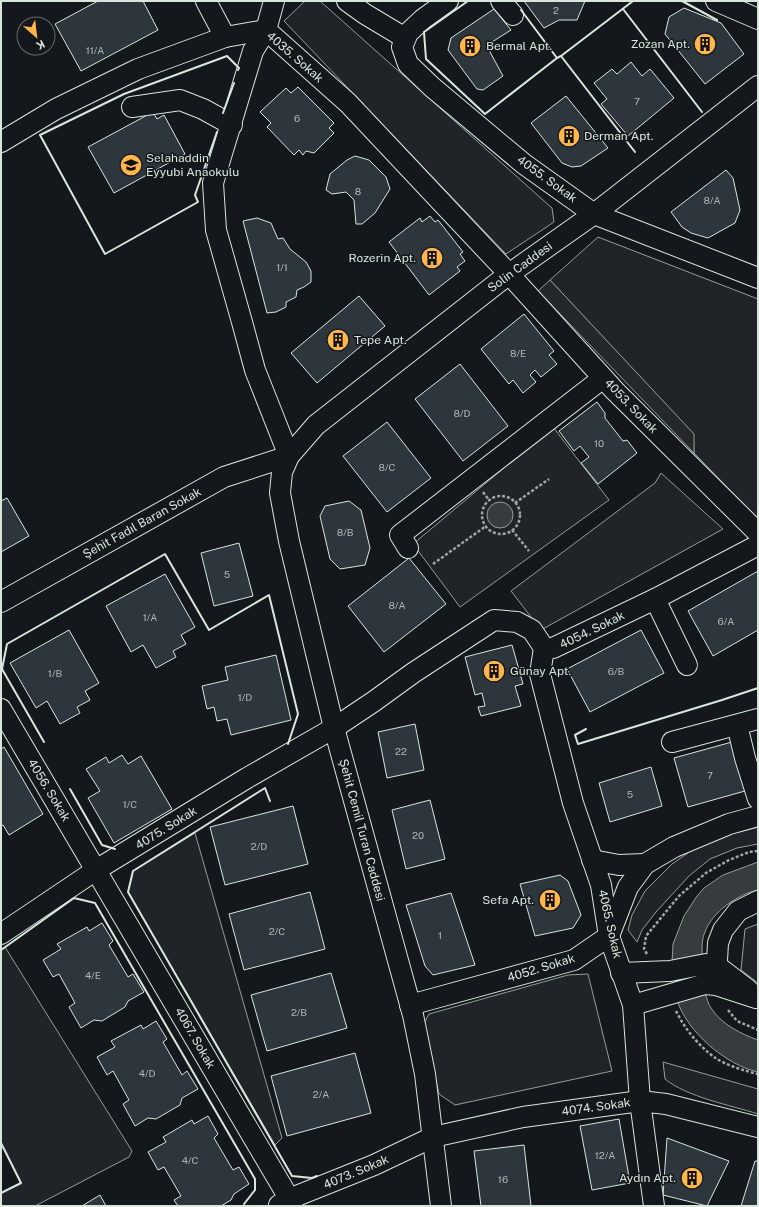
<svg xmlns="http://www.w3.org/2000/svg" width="759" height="1207" font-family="'Public Sans',sans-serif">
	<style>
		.green { fill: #202428; stroke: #939e99 }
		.parking { fill: #24282b; stroke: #939e99 }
		.water { fill: #363b3e; stroke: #939e99 }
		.building { fill: #2c363c; stroke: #d8e6dc }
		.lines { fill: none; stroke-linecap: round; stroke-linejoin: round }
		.minor-casing { stroke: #d8e6dc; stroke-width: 22 }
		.path { stroke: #9da8a2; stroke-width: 2.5; stroke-dasharray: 3 2; stroke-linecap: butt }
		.minor { stroke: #14181c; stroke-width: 20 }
		.wall { stroke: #d8e6dc; stroke-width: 2 }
		.labels { text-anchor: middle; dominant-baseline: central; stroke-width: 3; stroke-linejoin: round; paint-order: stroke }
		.number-label { font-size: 10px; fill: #adbab4 }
		.poi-label { font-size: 12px; fill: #d8e6dc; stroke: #14181c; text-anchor: start }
		.street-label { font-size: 12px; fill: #d8e6dc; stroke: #14181c }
	</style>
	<rect width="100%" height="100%" fill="#14181c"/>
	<!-- green -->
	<g class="green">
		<polygon points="305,1 320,1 552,208 554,222 506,254 284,21"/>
		<polygon points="598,237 758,299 758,519 694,453 693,434 550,280"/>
		<polygon points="553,427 609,500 460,607 413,544"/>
		<polygon points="661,473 723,529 541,630 511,591 655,483"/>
		<polygon points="758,827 758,844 737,848 710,859 689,876 656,912 642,930 637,942 628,930 632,915 645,891 672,864 705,841"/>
		<polygon points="195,833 282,1138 275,1145 128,892 133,871"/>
		<polygon points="758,924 758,983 741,970 745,929"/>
		<polygon points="5,947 132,1151 129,1157 35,1206 1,1206 1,1193 21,1183 1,1143 1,950"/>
		<polygon points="588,974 612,1071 455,1105 439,1094 424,1023 429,1014 568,975"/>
		<path d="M663,1062L758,1089V1114C730,1105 687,1097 665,1079Z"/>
	</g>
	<!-- parking -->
	<polygon class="parking" points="550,280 694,434 694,453 538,291"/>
	<!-- water -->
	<g class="water">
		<circle cx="500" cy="515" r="13"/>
		<path d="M758,862V890C738,894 712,912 705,932C702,938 702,946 702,954L672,963L673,944L684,916L697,896L704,888L723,875Z"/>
		<path d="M705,993C707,998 708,1004 711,1008C721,1024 741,1034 758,1040V1072C726,1065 687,1032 677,1000Z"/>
	</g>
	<!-- building -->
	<g class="building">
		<polygon points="98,1 143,1 158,30 81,71 55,24"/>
		<polygon points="524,1 585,1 577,20 559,20 544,28"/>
		<polygon points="684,8 721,23 744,54 705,84 665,34 669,17"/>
		<polygon points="494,9 511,30 492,42 490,52 503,76 483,90 477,89 448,50 451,38"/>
		<polygon points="631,62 642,76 650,69 674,98 628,136 601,104 607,99 594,83 612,69 617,74"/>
		<polygon points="298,87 334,123 329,128 334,133 314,153 306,151 303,155 299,150 294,155 267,127 271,123 260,112 286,88 291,93"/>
		<polygon points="566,96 608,148 581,166 572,167 562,163 531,123"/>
		<polygon points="153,112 157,119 164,115 185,154 114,193 88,147"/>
		<polygon points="355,156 369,160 386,177 390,189 375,213 362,224 356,224 354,200 346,192 332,194 326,190 330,174 347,160"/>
		<polygon points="726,170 733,178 740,210 735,223 708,238 691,233 682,227 671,212"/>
		<polygon points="430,216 435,222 438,220 463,252 460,254 465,261 457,267 460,271 429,295 389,242 420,218 422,222"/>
		<polygon points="257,218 271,223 278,239 283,238 290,249 306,262 311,271 311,282 304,287 297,290 296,297 286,302 286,307 276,312 267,313 243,221"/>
		<polygon points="359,296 385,326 317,383 291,353"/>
		<polygon points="524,314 554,351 549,355 557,364 541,377 535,370 530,375 536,382 523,393 513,380 509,384 481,349"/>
		<polygon points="460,364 508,426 463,461 415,399"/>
		<polygon points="597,402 605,413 605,418 623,441 627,440 637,453 598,484 581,463 589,457 580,446 574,451 559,431"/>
		<polygon points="387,422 431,478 387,512 343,456"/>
		<polygon points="7,498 29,536 1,552 1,501"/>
		<polygon points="349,501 361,510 370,548 365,565 340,569 330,559 320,516 325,506"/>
		<polygon points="239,543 253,596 214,606 201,553"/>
		<polygon points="409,558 446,604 384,652 348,606"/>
		<polygon points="758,571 758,630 713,656 688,611"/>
		<polygon points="165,574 195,627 181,635 186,644 173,651 176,657 156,668 143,645 131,652 106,606"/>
		<polygon points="69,630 99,683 85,691 90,700 77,707 80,713 60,724 47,701 36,708 10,663"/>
		<polygon points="641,630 664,673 590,712 567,669"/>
		<polygon points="512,645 523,684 515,686 521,706 481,716 478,707 485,706 482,693 475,695 465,657"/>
		<polygon points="276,655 291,720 231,735 227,719 217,721 214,707 207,709 202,686 228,680 225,667"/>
		<polygon points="415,724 424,770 387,778 378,732"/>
		<polygon points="732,742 745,791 688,807 674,758"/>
		<polygon points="4,747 43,814 9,835 3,825 1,826 1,749"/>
		<polygon points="122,755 128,764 141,756 172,809 114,843 88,798 100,791 86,769 106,757 109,763"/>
		<polygon points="651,767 662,806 610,822 599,783"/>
		<polygon points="430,800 445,859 406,869 392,810"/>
		<polygon points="293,806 308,864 225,885 210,827"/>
		<polygon points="560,875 568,881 581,915 573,928 535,936 520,884"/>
		<polygon points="310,892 325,949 244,970 229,914"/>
		<polygon points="451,893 475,965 433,975 425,966 406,905"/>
		<polygon points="102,923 113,941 109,945 128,977 133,974 144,992 128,1001 125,1007 102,1021 94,1020 81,1028 69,1007 75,1003 59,974 53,977 43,960 61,949 57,944 87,927 89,931"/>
		<polygon points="331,973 347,1028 267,1051 251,995"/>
		<polygon points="156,1021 167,1039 163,1042 182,1075 187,1071 198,1089 182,1098 180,1105 156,1119 148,1118 135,1126 123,1104 129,1100 113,1071 107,1075 97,1057 115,1047 111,1041 141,1025 143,1029"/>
		<polygon points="355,1053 371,1113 287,1136 271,1076"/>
		<polygon points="208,1116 218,1134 214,1138 233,1170 239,1167 249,1184 234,1194 231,1200 221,1206 178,1206 174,1200 181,1196 164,1167 158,1170 148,1152 166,1142 163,1137 192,1120 194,1124"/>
		<polygon points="619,1119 630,1183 592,1190 580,1126"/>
		<polygon points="667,1138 729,1161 707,1206 663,1195"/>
		<polygon points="524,1145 531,1206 481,1206 474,1151"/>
		<polygon points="755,1161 758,1161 758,1206 741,1206"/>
		<polygon points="100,1195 106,1206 82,1206"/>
	</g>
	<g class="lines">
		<!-- minor casing -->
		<g class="minor-casing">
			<g id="minor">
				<polyline points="206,1 225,37"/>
				<polyline points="274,1 266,30 253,51 213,183 216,230 242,322 255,370 289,456"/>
				<polyline points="347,1 365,14 405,38"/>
				<polyline points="448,1 423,19 408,33 402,47 408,64 432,87 524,164 594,214 758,278"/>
				<polyline points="501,1 513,15"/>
				<polyline points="716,1 758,19"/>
				<polyline points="132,107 180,100 203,109 232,125"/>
				<polyline points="1,142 56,109 138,69 225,37 266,30 348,103 509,274 615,391 758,533"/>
				<polyline points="408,548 400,535 603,378"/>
				<polyline points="655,599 687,665"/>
				<polyline points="1,602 224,477 289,456"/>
				<polyline points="544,648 540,674 573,803 601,885 609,936 633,1005 640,1101 654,1206"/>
				<polyline points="1,709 290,1200 291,1206"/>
				<polyline points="737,725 745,758 758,799"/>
				<polyline points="672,742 758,719"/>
				<polyline points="592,860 619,865 645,864"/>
				<polyline points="1,934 96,870 247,778 334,728 373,702 413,673 494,620 517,622 532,630 544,648 553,648 655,599 758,545"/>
				<polyline points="621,973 670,971 706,964 717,966 747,989 756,998 716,985 705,984 633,1005"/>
				<polyline points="716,978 718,943 723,930 738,911 758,901"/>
				<polyline points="410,1005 574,960 609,936 628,887 645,864 674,847 729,824 758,816"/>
				<polyline points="279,1205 299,1195 374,1165 433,1137 523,1117 640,1101 666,1104 758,1127"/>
				<polyline points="441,1206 425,1074 413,1015 334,728 289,541 280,493 282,472 289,456 316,425 509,274 594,214 758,86"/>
			</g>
		</g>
		<!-- path -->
		<g class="path">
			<polyline points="483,492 489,500"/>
			<circle cx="501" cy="515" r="19"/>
			<polyline points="515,503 549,479"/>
			<polyline points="512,530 529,551"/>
			<polyline points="433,564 486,526"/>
			<polyline points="647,954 644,949 646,936 679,896 706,873 729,860 749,852 758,851"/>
			<polyline points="728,1010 737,1021 758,1030"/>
			<path d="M676,1011C685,1029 698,1045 714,1057C725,1065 745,1071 758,1074"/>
		</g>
		<!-- minor -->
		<use href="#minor" class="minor"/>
		<!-- wall -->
		<g class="wall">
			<polyline points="468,1 424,32 426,59 485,114 557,58 561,56 633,1"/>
			<polyline points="682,1 717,20"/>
			<polyline points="623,9 702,112"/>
			<polyline points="521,10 557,58"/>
			<polyline points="561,56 635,152"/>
			<polyline points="223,113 234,83"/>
			<polyline points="217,132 195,195 198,202 105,254 40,135 124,94 227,56 239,68 238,70"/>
			<polyline points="586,729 575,735 578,744 722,700 758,688"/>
			<polyline points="44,742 2,669 7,644 165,554 209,630 269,595 298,714 288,744"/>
			<polyline points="70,789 102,845 115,849"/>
			<polyline points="270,801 265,788 133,871 128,892 292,1176 312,1178 317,1176"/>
			<polyline points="1,950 74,898 95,903 255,1179 255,1190 244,1204"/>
			<polyline points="1,1143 21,1183 1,1193"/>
		</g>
	</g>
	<!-- icons -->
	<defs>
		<g id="building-disc" transform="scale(1.15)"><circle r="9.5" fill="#ffb74d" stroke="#14181c"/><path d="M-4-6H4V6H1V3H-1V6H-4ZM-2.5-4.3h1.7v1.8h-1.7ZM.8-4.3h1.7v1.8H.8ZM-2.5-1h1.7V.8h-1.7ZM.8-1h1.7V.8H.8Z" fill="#111"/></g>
		<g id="school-disc" transform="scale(1.15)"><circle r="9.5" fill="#ffb74d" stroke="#14181c"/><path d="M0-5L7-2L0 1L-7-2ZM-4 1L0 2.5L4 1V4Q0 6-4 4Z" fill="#111"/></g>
	</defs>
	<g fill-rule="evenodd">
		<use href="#building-disc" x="705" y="44"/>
		<use href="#building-disc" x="470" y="46"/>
		<use href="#building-disc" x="569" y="136"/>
		<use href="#school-disc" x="131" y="165"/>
		<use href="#building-disc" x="432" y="258"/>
		<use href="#building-disc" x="338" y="340"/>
		<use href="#building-disc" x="494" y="671"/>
		<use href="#building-disc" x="550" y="900"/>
		<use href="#building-disc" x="692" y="1178"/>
	</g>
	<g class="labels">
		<!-- number labels -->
		<g class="number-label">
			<text x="556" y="10">2</text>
			<text x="95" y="50">11/A</text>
			<text x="637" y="101">7</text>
			<text x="297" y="118">6</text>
			<text x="358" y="191">8</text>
			<text x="712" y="200">8/A</text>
			<text x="282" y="267">1/1</text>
			<text x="518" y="353">8/E</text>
			<text x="462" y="413">8/D</text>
			<text x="599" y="443">10</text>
			<text x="387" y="467">8/C</text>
			<text x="345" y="532">8/B</text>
			<text x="227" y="574">5</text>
			<text x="397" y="605">8/A</text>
			<text x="150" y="617">1/A</text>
			<text x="726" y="621">6/A</text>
			<text x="616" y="671">6/B</text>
			<text x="55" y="673">1/B</text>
			<text x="245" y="697">1/D</text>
			<text x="401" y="751">22</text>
			<text x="710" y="775">7</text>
			<text x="630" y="794">5</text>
			<text x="130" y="804">1/C</text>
			<text x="418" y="835">20</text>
			<text x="259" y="846">2/D</text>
			<text x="277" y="931">2/C</text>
			<text x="440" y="935">1</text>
			<text x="93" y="975">4/E</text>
			<text x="299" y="1012">2/B</text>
			<text x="147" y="1073">4/D</text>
			<text x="321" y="1094">2/A</text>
			<text x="605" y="1155">12/A</text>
			<text x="190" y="1160">4/C</text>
			<text x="503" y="1179">16</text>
		</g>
		<!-- poi labels -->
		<g class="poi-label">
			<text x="690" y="44" text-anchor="end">Zozan Apt.</text>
			<text x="486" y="46">Bermal Apt.</text>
			<text x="584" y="136">Derman Apt.</text>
			<text x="146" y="158">Selahaddin<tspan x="146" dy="14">Eyyubi Anaokulu</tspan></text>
			<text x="416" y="258" text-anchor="end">Rozerin Apt.</text>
			<text x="354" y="340">Tepe Apt.</text>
			<text x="510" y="671">Günay Apt.</text>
			<text x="534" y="900" text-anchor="end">Sefa Apt.</text>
			<text x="676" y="1178" text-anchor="end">Aydın Apt.</text>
		</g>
		<!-- street labels -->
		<g class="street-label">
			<text transform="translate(295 57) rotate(41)">4035. Sokak</text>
			<text transform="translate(547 179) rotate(36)">4055. Sokak</text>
			<text transform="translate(520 267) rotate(-36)">Solin Caddesi</text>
			<text transform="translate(631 406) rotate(46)">4053. Sokak</text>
			<text transform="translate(142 523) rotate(-29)">Şehit Fadıl Baran Sokak</text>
			<text transform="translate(592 630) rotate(-26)">4054. Sokak</text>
			<text transform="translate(49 790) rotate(59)">4056. Sokak</text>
			<text transform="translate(166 828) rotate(-32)">4075. Sokak</text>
			<text transform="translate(362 830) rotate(75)">Şehit Cemil Turan Caddesi</text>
			<text transform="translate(610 924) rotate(77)">4065. Sokak</text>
			<text transform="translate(541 968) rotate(-17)">4052. Sokak</text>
			<text transform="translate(195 1038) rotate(60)">4067. Sokak</text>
			<text transform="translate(596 1107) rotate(-8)">4074. Sokak</text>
			<text transform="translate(356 1172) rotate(-23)">4073. Sokak</text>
		</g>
	</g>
	<!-- border -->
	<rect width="759" height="1207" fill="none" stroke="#d8e6dc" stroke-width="4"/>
	<!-- north arrow -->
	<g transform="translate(36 36) rotate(152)"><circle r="19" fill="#14181c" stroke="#626a69"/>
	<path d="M0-3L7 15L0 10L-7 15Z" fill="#ffb74d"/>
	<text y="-6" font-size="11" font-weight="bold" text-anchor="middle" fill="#d8e6dc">K</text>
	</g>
</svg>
